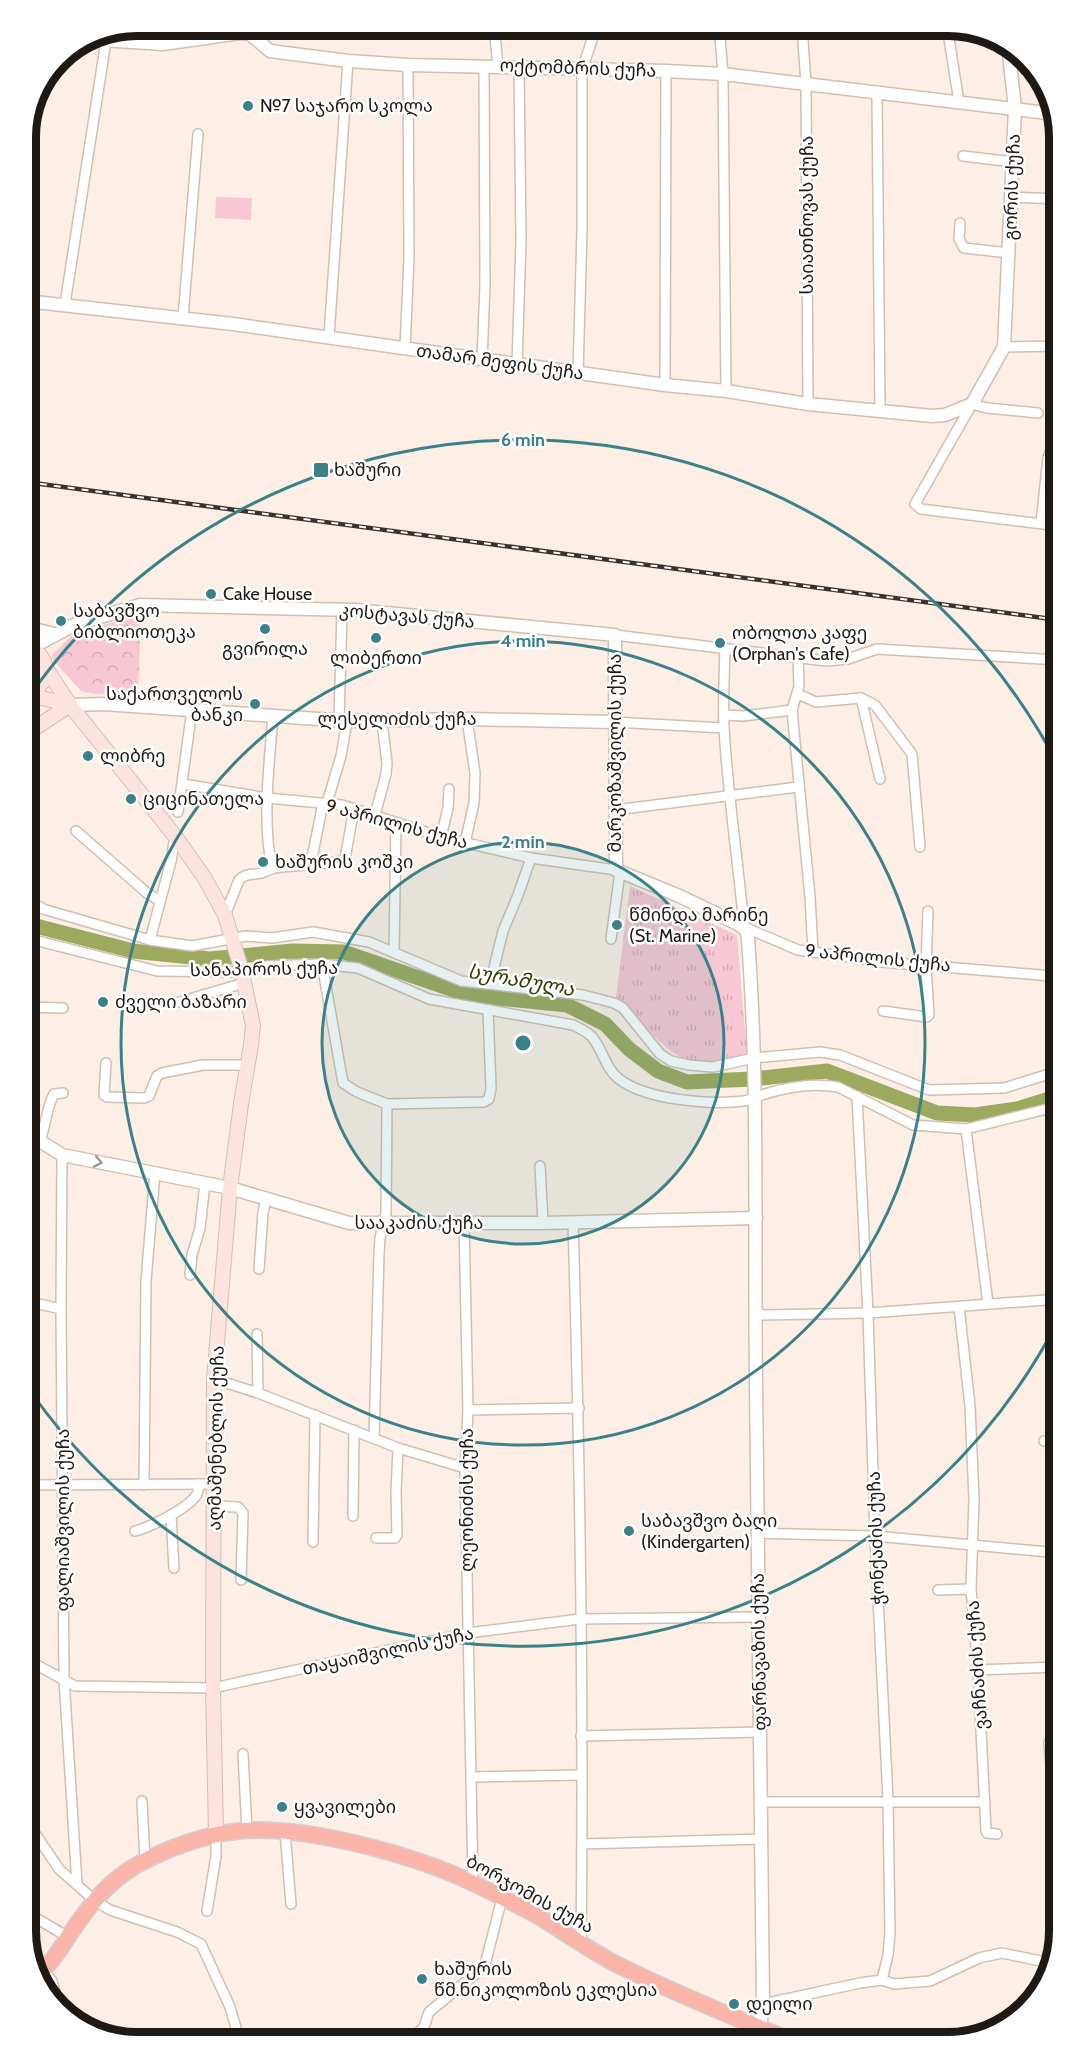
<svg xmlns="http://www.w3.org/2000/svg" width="1085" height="2068" font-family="Cabin,'Noto Sans Georgian',sans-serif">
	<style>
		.grass { fill: url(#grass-tufts) }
		.park { fill: url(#park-crowns) }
		.pitch { fill: #f7c8d4 }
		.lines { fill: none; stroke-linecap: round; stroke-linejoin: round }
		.river { stroke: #9da95e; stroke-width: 15 }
		.minor-casing { stroke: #d0bfb3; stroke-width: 12 }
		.tertiary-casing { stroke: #d0bfb3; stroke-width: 15 }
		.secondary-casing { stroke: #d0bfb3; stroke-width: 16 }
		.trunk-casing { stroke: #d2d1d0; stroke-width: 18 }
		.minor { stroke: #fff; stroke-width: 9 }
		.tertiary { stroke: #fff; stroke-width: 12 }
		.secondary { stroke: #fde3df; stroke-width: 14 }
		.trunk { stroke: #fab4aa; stroke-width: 15 }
		.rail-casing { stroke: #38312c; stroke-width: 4.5 }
		.rail { stroke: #fff; stroke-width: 2; stroke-dasharray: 7; stroke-linecap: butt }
		.oneway { stroke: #9a9896 }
		.ring { fill: none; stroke: #3a8288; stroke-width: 3 }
		.poi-dot { fill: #3a8288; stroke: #fff; stroke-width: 2 }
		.labels { text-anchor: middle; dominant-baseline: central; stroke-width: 5; stroke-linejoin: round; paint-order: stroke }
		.street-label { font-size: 18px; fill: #1f1915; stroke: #fff }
		.poi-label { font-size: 18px; fill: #1f1915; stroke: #fff; text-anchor: start }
		.water-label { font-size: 20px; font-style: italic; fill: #363c00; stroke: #fff }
		.rim { fill: none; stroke: #1f1915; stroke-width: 8 }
		.centre { fill: #3a8288; stroke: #fff; stroke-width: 3 }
		.ring-label { font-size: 18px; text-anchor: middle; font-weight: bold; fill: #3a8288; stroke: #fff; stroke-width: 5; stroke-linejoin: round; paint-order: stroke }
	</style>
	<defs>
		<pattern id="grass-tufts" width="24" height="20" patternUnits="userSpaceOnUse" patternTransform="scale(1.5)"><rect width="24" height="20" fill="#f7c8d4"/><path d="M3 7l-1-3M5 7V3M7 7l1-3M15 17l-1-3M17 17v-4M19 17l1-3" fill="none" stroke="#d3abb5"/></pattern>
		<pattern id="park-crowns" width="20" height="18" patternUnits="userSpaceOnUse" patternTransform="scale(1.5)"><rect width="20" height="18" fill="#f7c8d4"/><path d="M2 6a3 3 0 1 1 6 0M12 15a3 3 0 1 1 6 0" fill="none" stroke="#d3abb5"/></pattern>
	</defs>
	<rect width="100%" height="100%" fill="#fdefe5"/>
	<!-- grass -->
	<path class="grass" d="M630,886L737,935L747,1055C729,1058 704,1066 686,1060C668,1054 631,1013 616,998Z"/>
	<!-- park -->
	<polygon class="park" points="141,614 138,696 95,694 81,691 53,660 52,655 77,630 90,629"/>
	<!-- pitch -->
	<polygon class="pitch" points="216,197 252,198 251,220 215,218"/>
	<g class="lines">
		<!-- river -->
		<polyline class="river" points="26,919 36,926 133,951 210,959 292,951 344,952 468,995 567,1005 605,1024 629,1049 658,1071 687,1082 752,1079 827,1071 937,1113 975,1115 1017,1109 1059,1096"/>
		<!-- minor casing -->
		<g class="minor-casing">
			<g id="minor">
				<polyline points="494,26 498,66"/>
				<polyline points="719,26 723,74 726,391"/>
				<polyline points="802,26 806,84 808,404"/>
				<polyline points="947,26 959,102"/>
				<polyline points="877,92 880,411"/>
				<polyline points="963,156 1013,162"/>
				<polyline points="1011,197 1059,199"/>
				<polyline points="960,223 959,239 964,248 1009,253"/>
				<polyline points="65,304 106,41"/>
				<polyline points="183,318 198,134"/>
				<polyline points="329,336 348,61"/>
				<polyline points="1004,347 1059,346"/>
				<polyline points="405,348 409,258 408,65"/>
				<polyline points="482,360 485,285 484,66"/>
				<polyline points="517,365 521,241 519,68"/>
				<polyline points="578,374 582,230 582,70 593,37 603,26"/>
				<polyline points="665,385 666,71"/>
				<polyline points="1038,413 987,408 972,404 915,504 921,509 1059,526"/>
				<polyline points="1041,523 1048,458 1050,452 1059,447"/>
				<polyline points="615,635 826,661 848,659 877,649 1059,660"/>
				<path d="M725,650C724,676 723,703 724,729C728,795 738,861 744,927L798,950L813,952L882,962L1041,975L1059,978"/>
				<polyline points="798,659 799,686 792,710 810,897 813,952"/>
				<polyline points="798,694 816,702 861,698 875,705 912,754 920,847"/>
				<polyline points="861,698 880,779"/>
				<polyline points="724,715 743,716 792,710"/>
				<polyline points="339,721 342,610"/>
				<polyline points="614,722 724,728"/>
				<polyline points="183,784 267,798 342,805 441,837 531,858 616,870"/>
				<polyline points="327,803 341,756 347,721"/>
				<polyline points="615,810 798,787"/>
				<polyline points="178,812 192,709"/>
				<polyline points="375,815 386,774 387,763 382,722"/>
				<polyline points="76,831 147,893 160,901"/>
				<polyline points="441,837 448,808 449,789"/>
				<polyline points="465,843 474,803 475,773 467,719"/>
				<polyline points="311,863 323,803"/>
				<path d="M272,869C262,819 269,766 273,716"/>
				<polyline points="26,899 43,909 150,940 192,946 246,936 272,938 313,932 369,942 461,981 583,995 614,1003 623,1008 660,1054 671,1061 689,1065 713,1067 754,1058 820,1052 840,1055 929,1090 1004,1088 1059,1071"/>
				<path d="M225,915L239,880C245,873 253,875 261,873C266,872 270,869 274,868C290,865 335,865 345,859L354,808"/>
				<path d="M26,934L38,941L157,971L242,972L268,966L322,964L358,968L429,999L573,1025C579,1028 588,1032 592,1037C603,1050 605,1068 619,1079C646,1100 710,1105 744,1101C751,1100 758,1096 765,1094C788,1087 814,1083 838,1087L913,1125L966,1129L1059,1106"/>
				<polyline points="611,939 620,872"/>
				<polyline points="150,940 171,861 175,836"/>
				<polyline points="394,951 396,823"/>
				<polyline points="322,964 343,1083 357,1092 387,1104 484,1102 489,1099 491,1088 488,1011"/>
				<polyline points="490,984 503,931 518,895 531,858"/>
				<polyline points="179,1002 244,983"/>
				<polyline points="26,1007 63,1008"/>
				<polyline points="883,1011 927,1017 929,1015 926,966 928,911"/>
				<polyline points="106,1063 104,1095 107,1097 145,1098 149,1096 157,1076 162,1073 203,1065 248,1065"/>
				<polyline points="857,1096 868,1313 875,1536 888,1800 890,1933 888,1955 882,1980"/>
				<polyline points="966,1129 988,1304"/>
				<path d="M40,1141C46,1126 46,1108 54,1094L63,1093"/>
				<polyline points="62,1155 61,1309 64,1679 77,1884"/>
				<polyline points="540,1166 543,1223"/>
				<path d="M573,1222C580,1462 584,1704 581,1944"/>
				<polyline points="464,1223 468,1410 465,1468 473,1883"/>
				<polyline points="259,1269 263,1212 266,1199"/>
				<polyline points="190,1275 192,1255 200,1228 205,1183"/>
				<polyline points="26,1301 61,1309"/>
				<polyline points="959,1307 970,1406 974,1499 971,1589 978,1670 986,1831 987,1833 997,1834"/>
				<polyline points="755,1315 868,1313 1059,1299"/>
				<polyline points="257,1334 258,1393"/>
				<polyline points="214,1379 258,1393 398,1448 465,1468"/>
				<polyline points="468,1410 579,1408"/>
				<polyline points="374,1438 379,1253 380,1238 386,1213 387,1104"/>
				<polyline points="1044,1441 1059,1439"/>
				<polyline points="26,1485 214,1484"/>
				<polyline points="144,1485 146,1281 155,1173"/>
				<polyline points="214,1506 238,1507 243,1513 241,1580"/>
				<polyline points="171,1515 174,1568"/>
				<polyline points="353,1516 354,1430"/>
				<path d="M135,1531C151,1527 189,1508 197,1494C198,1493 199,1485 199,1484"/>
				<polyline points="757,1533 875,1536 1059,1553"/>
				<polyline points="376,1538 395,1538 397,1535 396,1492 398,1448"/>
				<polyline points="313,1542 315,1415"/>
				<polyline points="938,1590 971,1589"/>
				<polyline points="26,1659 75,1686 213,1688 468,1633 580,1619 757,1617"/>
				<polyline points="978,1670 1059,1667"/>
				<polyline points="581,1736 761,1732"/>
				<polyline points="243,1754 247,1831"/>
				<polyline points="471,1777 581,1775"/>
				<polyline points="142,1801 145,1861"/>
				<polyline points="762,1802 985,1802"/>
				<polyline points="26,1820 59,1869 94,1900 110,1910 177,1932 201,1944 230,2007 240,2042"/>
				<polyline points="285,1832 291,1904"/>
				<polyline points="582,1844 762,1839"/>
				<polyline points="1059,1857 1049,1743 1051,1738 1059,1737"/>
				<polyline points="207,1911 216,1856 216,1834"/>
				<polyline points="26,1912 68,1937"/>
				<polyline points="44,1970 52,1981 58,2003"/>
				<polyline points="763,2004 860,1983 882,1980 894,1984 930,1981 979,1958 1002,1953 1050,1963"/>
				<polyline points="977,2037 977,2036"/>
				<polyline points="409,2042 424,2027 429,2012 478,1972 486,1961 502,1898"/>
			</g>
		</g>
		<!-- tertiary casing -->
		<g class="tertiary-casing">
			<g id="tertiary">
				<polyline points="86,39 163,44 240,33 250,34 270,51 348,61 408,65 666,71 723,74 1055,114"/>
				<polyline points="26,301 233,324 665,385 726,391 808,404 932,416 945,415 972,404 1004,347 1015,109 1008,45"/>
				<polyline points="26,627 54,634"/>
				<path d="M31,648L74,625L140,605L355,610L615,635L616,870L677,895L738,924L747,931L748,939C759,1087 754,1235 756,1383C757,1590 762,1797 763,2004L760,2028"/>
				<polyline points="70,705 104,704 347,721 467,719 614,722"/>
				<polyline points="26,1132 62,1155 230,1188 349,1223 543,1223 756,1218"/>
			</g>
		</g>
		<!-- secondary casing -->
		<g class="secondary-casing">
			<g id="secondary">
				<polyline points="46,668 70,705 175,836 204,877 225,915 241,968 253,1025 251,1045 241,1104 230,1188 214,1379 213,1688 216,1834"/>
				<path d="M26,693C53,686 52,654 26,647"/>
				<polyline points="26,694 70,705"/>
				<polyline points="26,715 38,690"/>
				<polyline points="26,734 70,705"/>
			</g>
		</g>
		<!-- trunk casing -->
		<g class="trunk-casing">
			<path id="trunk" d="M36,1976C51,1965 60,1949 70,1934C88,1907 107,1883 135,1866C165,1849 203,1835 238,1831C303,1824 415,1855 475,1884C497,1895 521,1906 543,1919C567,1934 591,1951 616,1964C674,1993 735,2018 795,2042"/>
		</g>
		<!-- minor -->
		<use href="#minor" class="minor"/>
		<!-- tertiary -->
		<use href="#tertiary" class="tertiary"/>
		<!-- secondary -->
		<use href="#secondary" class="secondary"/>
		<!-- trunk -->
		<use href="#trunk" class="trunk"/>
		<!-- rail casing -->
		<g class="rail-casing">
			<polyline id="rail" points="26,482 1059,620"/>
		</g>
		<!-- rail -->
		<use href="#rail" class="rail"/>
	</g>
	<!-- one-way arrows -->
	<defs><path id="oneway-chevron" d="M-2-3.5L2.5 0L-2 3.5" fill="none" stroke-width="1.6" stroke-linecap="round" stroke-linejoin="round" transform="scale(1.5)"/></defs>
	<use class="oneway" href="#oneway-chevron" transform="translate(98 1162) rotate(11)"/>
	<!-- distance rings -->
	<circle cx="523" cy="1043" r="201" fill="#3a8288" fill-opacity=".12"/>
	<g class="ring">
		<circle cx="523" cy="1043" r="201"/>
		<circle cx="523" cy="1043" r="402"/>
		<path d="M1058 1321A603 603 0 0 1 26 1385M26 701A603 603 0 0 1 1058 765"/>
	</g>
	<!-- markers -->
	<g class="poi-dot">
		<circle cx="248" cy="106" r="6"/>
		<rect x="313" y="462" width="16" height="16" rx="3"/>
		<circle cx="211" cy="594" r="6"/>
		<circle cx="61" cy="621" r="6"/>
		<circle cx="265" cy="629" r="6"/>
		<circle cx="376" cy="638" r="6"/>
		<circle cx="720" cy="643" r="6"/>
		<circle cx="255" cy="704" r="6"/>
		<circle cx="88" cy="756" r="6"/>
		<circle cx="131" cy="799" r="6"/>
		<circle cx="263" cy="862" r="6"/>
		<circle cx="617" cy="925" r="6"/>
		<circle cx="103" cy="1002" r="6"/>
		<circle cx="629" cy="1531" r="6"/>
		<circle cx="282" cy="1807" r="6"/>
		<circle cx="422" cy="1979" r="6"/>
		<circle cx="734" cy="2004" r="6"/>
	</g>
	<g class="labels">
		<!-- street labels -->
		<g class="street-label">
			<text transform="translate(578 68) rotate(2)">ოქტომბრის ქუჩა</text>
			<text transform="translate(1012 187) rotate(-88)">გორის ქუჩა</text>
			<text transform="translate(807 215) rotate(-90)">საიათნოვას ქუჩა</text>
			<text transform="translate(500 362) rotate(8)">თამარ მეფის ქუჩა</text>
			<text transform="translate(407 616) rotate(5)">კოსტავას ქუჩა</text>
			<text x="397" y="719">ლესელიძის ქუჩა</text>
			<text transform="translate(615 753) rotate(-90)">მარკოზაშვილის ქუჩა</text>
			<text transform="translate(397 824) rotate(15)">9 აპრილის ქუჩა</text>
			<text transform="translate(878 958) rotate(6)">9 აპრილის ქუჩა</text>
			<text transform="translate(264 969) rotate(-1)">სანაპიროს ქუჩა</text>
			<text x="419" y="1223">სააკაძის ქუჩა</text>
			<text transform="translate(216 1438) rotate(-89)">აღმაშენებლის ქუჩა</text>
			<text transform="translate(467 1500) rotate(-90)">ლეონიძის ქუჩა</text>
			<text transform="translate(63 1520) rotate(-90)">ფალიაშვილის ქუჩა</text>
			<text transform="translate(876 1538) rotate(-92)">ჭონქაძის ქუჩა</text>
			<text transform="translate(388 1651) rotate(-12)">თაყაიშვილის ქუჩა</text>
			<text transform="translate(759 1652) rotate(-91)">ფარნავაზის ქუჩა</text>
			<text transform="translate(977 1665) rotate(-94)">ვაჩნაძის ქუჩა</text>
			<text transform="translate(530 1894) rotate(29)">ბორჯომის ქუჩა</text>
		</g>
		<!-- poi labels -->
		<g class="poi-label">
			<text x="260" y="106">№7 საჯარო სკოლა</text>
			<text x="334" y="470">ხაშური</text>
			<text x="223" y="594">Cake House</text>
			<text x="73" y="611">საბავშვო<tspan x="73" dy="21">ბიბლიოთეკა</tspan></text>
			<text x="732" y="633">ობოლთა კაფე<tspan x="732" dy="21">(Orphan's Cafe)</tspan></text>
			<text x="265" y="649" text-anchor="middle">გვირილა</text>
			<text x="376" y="658" text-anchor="middle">ლიბერთი</text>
			<text x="243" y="694" text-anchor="end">საქართველოს<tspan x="243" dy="21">ბანკი</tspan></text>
			<text x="100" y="756">ლიბრე</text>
			<text x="143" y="799">ციცინათელა</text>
			<text x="275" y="862">ხაშურის კოშკი</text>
			<text x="629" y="915">წმინდა მარინე<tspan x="629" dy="21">(St. Marine)</tspan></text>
			<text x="115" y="1002">ძველი ბაზარი</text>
			<text x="641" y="1521">საბავშვო ბაღი<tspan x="641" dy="21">(Kindergarten)</tspan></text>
			<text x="294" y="1807">ყვავილები</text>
			<text x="434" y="1969">ხაშურის<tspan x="434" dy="21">წმ.ნიკოლოზის ეკლესია</tspan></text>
			<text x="746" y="2004">დეილი</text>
		</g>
		<!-- water labels -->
		<g class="water-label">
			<text transform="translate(521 980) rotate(10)">სურამულა</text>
		</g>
	</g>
	<!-- crop -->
	<path d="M0 0H1085V2068H0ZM137 36H948A101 101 0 0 1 1049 137V1931A101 101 0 0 1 948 2032H137A101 101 0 0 1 36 1931V137A101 101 0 0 1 137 36Z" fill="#fff" fill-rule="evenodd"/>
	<path class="rim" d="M137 36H948A101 101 0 0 1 1049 137V1931A101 101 0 0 1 948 2032H137A101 101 0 0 1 36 1931V137A101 101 0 0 1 137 36Z"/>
	<circle cx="523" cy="1043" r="9" class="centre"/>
	<g class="ring-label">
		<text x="523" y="446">6 min</text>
		<text x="523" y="647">4 min</text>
		<text x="523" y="848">2 min</text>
	</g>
</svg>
